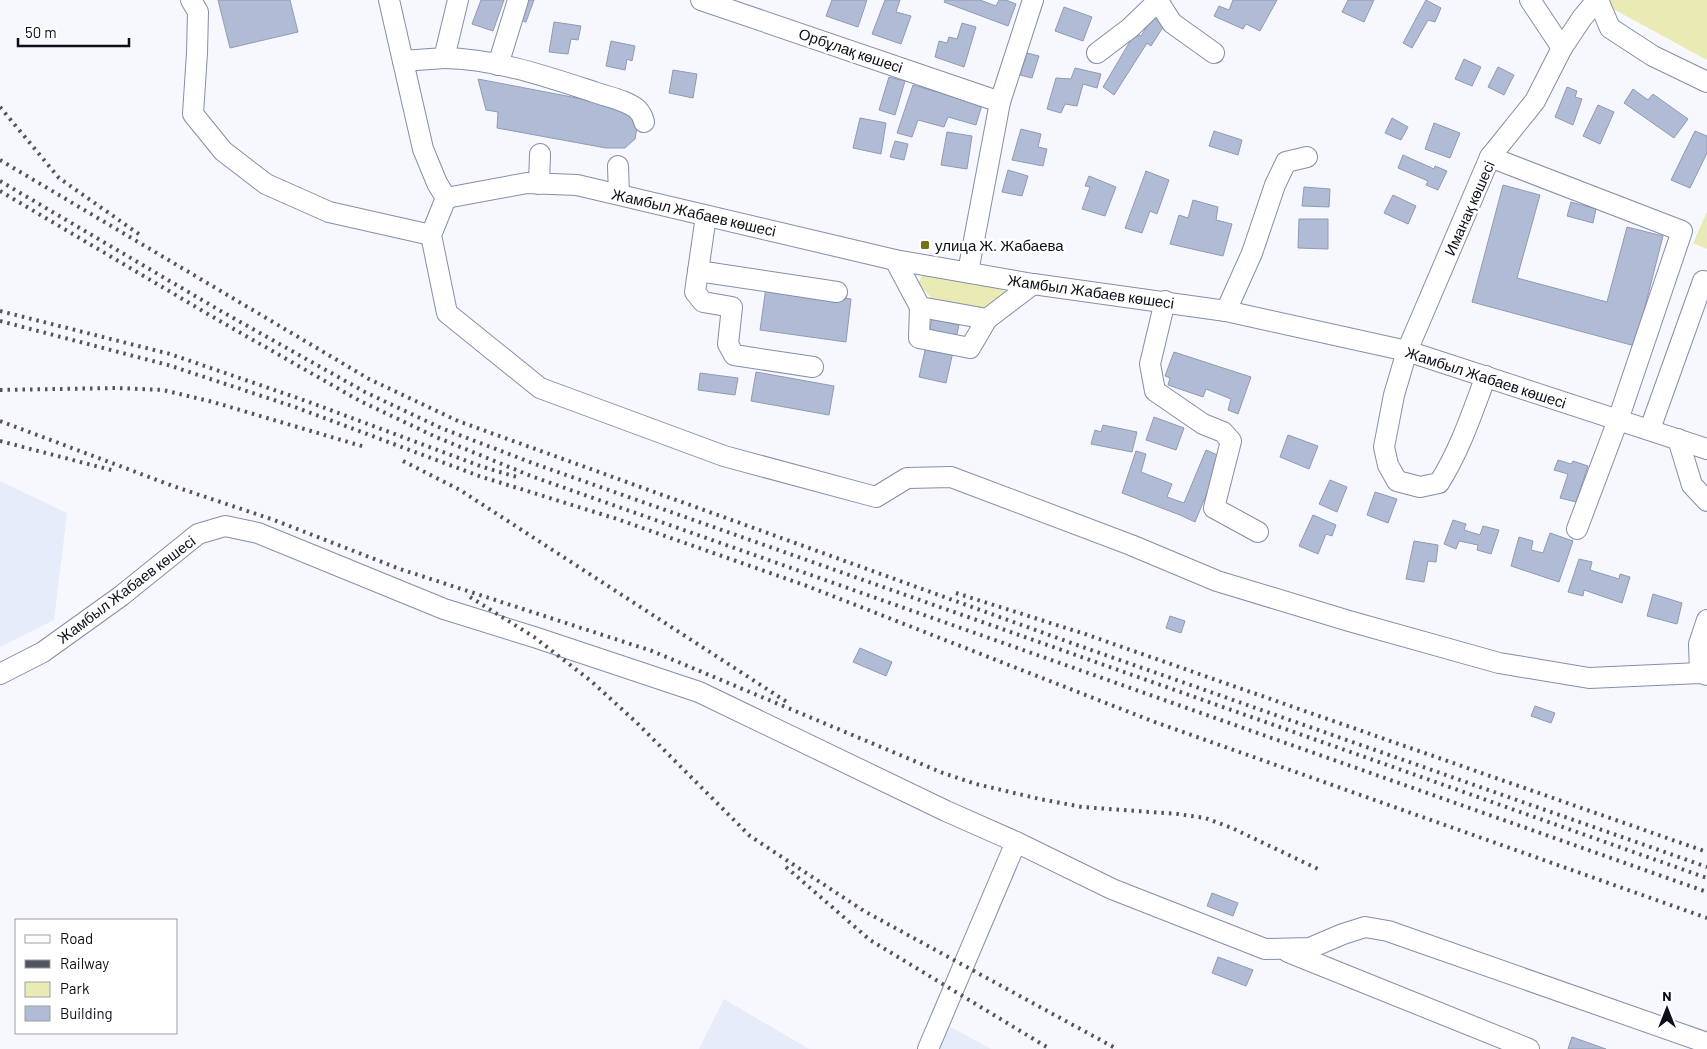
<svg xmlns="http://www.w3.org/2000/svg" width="1707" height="1049" font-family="Barlow,sans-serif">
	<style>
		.built { fill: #e7ecfa }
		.green { fill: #eaeab4 }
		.building { fill: #b0bbd6; stroke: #909ab4 }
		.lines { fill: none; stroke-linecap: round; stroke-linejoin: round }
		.minor-casing { stroke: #848ea8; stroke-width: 22 }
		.minor { stroke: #fff; stroke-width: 20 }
		.rail { stroke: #51555d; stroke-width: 4; stroke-dasharray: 2.5 5; stroke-linecap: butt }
		.poi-dot { fill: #757316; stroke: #fff; stroke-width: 2 }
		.labels { text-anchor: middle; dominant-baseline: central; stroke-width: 5; stroke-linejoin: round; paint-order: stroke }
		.street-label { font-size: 15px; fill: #0b0f18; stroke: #fff }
		.poi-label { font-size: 15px; fill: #0b0f18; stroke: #fff; text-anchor: start }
	</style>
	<rect width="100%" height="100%" fill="#f6f8fe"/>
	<!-- built -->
	<g class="built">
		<polygon points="0,481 67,513 54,620 0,647"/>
		<polygon points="724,999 809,1049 699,1049"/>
		<polygon points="936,1019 991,1049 922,1049"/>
	</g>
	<!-- green -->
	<g class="green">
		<polygon points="1607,0 1707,0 1707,60 1604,4"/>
		<polygon points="1707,212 1707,249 1693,243"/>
		<polygon points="925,271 1004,284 1005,295 980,310 934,301 918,283"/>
	</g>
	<!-- building -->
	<g class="building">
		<polygon points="218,0 290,0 298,32 230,48"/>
		<polygon points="481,0 504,0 493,31 472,24"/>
		<polygon points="519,0 534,0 526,22 513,18"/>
		<polygon points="832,0 867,0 858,27 826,16"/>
		<polygon points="885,0 900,0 896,12 911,16 901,44 872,34"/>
		<polygon points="945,0 980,0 996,6 999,0 1006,0 1016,4 1008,26 944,2"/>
		<polygon points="1233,0 1277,0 1260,31 1246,24 1243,29 1214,16 1219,6 1229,10"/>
		<polygon points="1348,0 1374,0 1364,22 1342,12"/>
		<polygon points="1426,0 1441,8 1435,22 1428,20 1412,48 1403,43"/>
		<polygon points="1064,7 1092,17 1083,41 1055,31"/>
		<polygon points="1153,16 1165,24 1151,46 1147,43 1114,95 1103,87 1135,33 1141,36"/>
		<polygon points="554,22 581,26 578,40 571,39 568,54 549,52"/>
		<polygon points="962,23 976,27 964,67 935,57 939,41 947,43 949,37 957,39"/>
		<polygon points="611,41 635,46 632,61 627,59 625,70 606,66"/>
		<polygon points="1027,53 1039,56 1032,78 1020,75"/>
		<polygon points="1464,59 1481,67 1472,86 1455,79"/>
		<polygon points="1498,67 1514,75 1504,95 1488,87"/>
		<polygon points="1075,68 1101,74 1097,88 1083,84 1077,106 1065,104 1061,113 1047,109 1056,78 1071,79"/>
		<polygon points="673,70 697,74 693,98 669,93"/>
		<polygon points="889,77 905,81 895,115 879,110"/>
		<polygon points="478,79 603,103 633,117 637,128 635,139 625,148 606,148 497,128 498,112 486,110"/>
		<polygon points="913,85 982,105 976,125 948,117 944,127 918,120 912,137 897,133"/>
		<polygon points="1567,87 1577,91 1575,97 1582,99 1573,125 1555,117"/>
		<polygon points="1633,89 1648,100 1653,94 1688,119 1674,138 1624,103"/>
		<polygon points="1598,105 1614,112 1600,144 1583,136"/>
		<polygon points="860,118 886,123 881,154 853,148"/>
		<polygon points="1392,118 1408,127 1401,140 1385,133"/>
		<polygon points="1434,123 1460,133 1450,158 1425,149"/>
		<polygon points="1021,129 1041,134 1038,147 1047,149 1043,166 1012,160"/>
		<polygon points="1214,131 1242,140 1238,155 1209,146"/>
		<polygon points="1695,131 1707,136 1707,153 1690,188 1671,180"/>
		<polygon points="947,132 972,136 967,169 941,165"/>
		<polygon points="895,141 908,144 904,160 890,157"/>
		<polygon points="1403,155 1434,169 1435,166 1447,171 1438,190 1426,185 1428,181 1398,168"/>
		<polygon points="1008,170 1028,176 1022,196 1002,192"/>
		<polygon points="1146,171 1169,180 1157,214 1150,211 1142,233 1125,228"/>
		<polygon points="1089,176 1116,187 1105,216 1082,209 1090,187 1085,186"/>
		<polygon points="1503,185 1540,195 1517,278 1607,302 1627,227 1663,236 1635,346 1472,302"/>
		<polygon points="1304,187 1330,189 1329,207 1302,206"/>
		<polygon points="1393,195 1416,206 1408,224 1384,213"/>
		<polygon points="1193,200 1218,207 1216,220 1232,224 1223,256 1170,244 1179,215 1188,218"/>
		<polygon points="1571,202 1596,209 1593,223 1567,216"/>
		<polygon points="1299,219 1328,219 1328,249 1298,248"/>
		<polygon points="766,287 851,299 846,342 760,330"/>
		<polygon points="932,319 959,325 946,383 919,377"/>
		<polygon points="1174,352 1251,377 1238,414 1228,410 1231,399 1206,389 1203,397 1168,385 1170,378 1165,376"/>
		<polygon points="756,372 834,386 829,415 751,401"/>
		<polygon points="700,373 738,378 735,395 698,390"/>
		<polygon points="1154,417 1184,428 1176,450 1146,440"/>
		<polygon points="1103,425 1137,432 1132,452 1091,444 1095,430 1101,432"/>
		<polygon points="1288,435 1318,446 1309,469 1280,457"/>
		<polygon points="1206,450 1222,457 1195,522 1180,515 1122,493 1136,451 1146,454 1141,472 1172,484 1167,497 1184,503"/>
		<polygon points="1558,460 1571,464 1573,461 1588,466 1576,502 1560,498 1568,474 1554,470"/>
		<polygon points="1330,480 1347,487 1337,512 1319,504"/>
		<polygon points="1375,492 1397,499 1388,523 1367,515"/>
		<polygon points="1313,515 1336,525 1332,536 1326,534 1318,554 1299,546"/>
		<polygon points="1453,520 1466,524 1464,530 1480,535 1483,526 1499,530 1491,554 1477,550 1478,545 1459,541 1456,549 1444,544"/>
		<polygon points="1550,533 1573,541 1559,582 1511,566 1519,537 1533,541 1531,550 1543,553"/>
		<polygon points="1414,541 1438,545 1436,562 1428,561 1424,582 1406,579"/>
		<polygon points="1579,559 1592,562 1590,570 1619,579 1620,574 1630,577 1622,603 1584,590 1583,596 1568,592"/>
		<polygon points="1653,594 1682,603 1677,624 1647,616"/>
		<polygon points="1170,616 1185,621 1181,633 1166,628"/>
		<polygon points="860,648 892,662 886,676 853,662"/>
		<polygon points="1535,706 1555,713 1551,723 1531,716"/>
		<polygon points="1212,893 1238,903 1233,916 1207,906"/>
		<polygon points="1218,957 1253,970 1246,986 1212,973"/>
		<polygon points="1572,1037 1606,1049 1568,1049"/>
	</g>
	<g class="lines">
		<!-- minor casing -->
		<g class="minor-casing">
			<g id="minor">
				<polyline points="191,0 198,12 197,53 193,114 223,151 266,184 329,212 431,235"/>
				<polyline points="389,0 423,149 437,183 446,198 527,183 577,185 895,260 1033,284 1226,311 1407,351 1707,449"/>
				<polyline points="701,0 1000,102"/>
				<polyline points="1530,0 1562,48"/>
				<polyline points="1598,0 1610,28 1653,56 1707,82"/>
				<polyline points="1158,1 1172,23 1214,53"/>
				<polyline points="1097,53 1130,28 1159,0"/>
				<path d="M444,58C496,59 545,76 594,92C608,97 626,100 637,109C641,113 643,117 644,122"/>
				<polyline points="403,61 444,58 458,0"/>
				<polyline points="498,65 518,0"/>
				<polyline points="1490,157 1682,231 1618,420 1577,529"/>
				<polyline points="618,166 619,194"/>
				<polyline points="539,184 540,154"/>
				<polyline points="446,198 431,235 447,313 540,388 724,456 876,497 907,478 951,477 1131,545 1217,581 1349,621 1499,663 1589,678 1700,673 1707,675"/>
				<polyline points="706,216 695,292 703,302 732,307 728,344 734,355 813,367"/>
				<polyline points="895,260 920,307 987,319 1033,284"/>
				<polyline points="698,271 837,292"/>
				<polyline points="968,272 1000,102 1033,0"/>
				<polyline points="1165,301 1150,364 1155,391 1203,424 1223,432 1231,441 1214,508 1258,532"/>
				<polyline points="920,307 919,338 970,348 987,319"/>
				<polyline points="1226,311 1252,253 1275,185 1286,162 1307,157"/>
				<path d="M1486,376C1472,413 1460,450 1439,483L1420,487L1397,481L1388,465L1384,447L1394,395L1407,351L1490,157L1535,101L1562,48L1582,18L1597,0"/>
				<polyline points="1650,429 1703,281 1707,282"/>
				<polyline points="1678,439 1692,485 1707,501"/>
				<polyline points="1700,673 1699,644 1707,620"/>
				<polyline points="0,674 43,652 121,596 198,534 225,526 258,533 444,609 534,637 699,692 946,811 1016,842 1112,889 1265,949 1310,948 1343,934 1365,927 1388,931 1707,1043"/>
				<polyline points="1288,952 1529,1049"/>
				<polyline points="928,1049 1016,842"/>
			</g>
		</g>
		<!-- minor -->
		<use href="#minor" class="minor"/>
		<!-- rail -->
		<g class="rail">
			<polyline points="0,107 59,178 143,237"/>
			<polyline points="0,160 369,379 458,421 1077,645 1707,867"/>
			<polyline points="0,181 219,310 365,392 441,428 535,464 1707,878"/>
			<polyline points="0,191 218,320 360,401 436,437 531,476 1707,892"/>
			<polyline points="0,311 170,354 309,402 483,467 517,477"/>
			<polyline points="0,321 168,365 295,407 479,476 617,519 807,586 1152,721 1707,918"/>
			<polyline points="0,390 117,388 163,390 213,402 365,447"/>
			<polyline points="0,421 173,486 274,520 400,569 652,651 943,773 976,784 1040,799 1082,807 1178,814 1205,818 1232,828 1318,869"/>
			<polyline points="0,441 115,471"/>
			<polyline points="403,461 460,490 790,704"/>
			<polyline points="956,593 1085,634 1707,852"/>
			<polyline points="470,597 534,637 591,681 636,722 750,836 864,911 1117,1049"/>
			<polyline points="786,867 870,940 1050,1049"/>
		</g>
	</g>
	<!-- markers -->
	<rect class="poi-dot" x="920" y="240" width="10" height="10" rx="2.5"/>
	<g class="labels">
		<!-- street labels -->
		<g class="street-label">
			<text transform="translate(851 50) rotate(19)">Орбұлақ көшесі</text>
			<text transform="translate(1469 208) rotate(-66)">Иманақ көшесі</text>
			<text transform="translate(694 212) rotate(13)">Жамбыл Жабаев көшесі</text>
			<text transform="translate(1091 291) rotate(8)">Жамбыл Жабаев көшесі</text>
			<text transform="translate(1486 377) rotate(18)">Жамбыл Жабаев көшесі</text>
			<text transform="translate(126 589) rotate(-37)">Жамбыл Жабаев көшесі</text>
		</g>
		<!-- poi labels -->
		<g class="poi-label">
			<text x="935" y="245">улица Ж. Жабаева</text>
		</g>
	</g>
	<!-- legend -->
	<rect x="15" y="919" width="162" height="115" fill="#ffffff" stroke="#9d9fa3"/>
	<rect x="25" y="935" width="25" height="8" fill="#ffffff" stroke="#9d9fa3"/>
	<text x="60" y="944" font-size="15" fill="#0b0f18">Road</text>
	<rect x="25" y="960" width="25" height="8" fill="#51555d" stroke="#9d9fa3"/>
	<text x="60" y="969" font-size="15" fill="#0b0f18">Railway</text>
	<rect x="25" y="982" width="25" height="15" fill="#eaeab4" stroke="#9d9fa3"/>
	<text x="60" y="994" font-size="15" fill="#0b0f18">Park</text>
	<rect x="25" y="1006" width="25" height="15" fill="#b0bbd6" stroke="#9d9fa3"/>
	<text x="60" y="1019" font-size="15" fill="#0b0f18">Building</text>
	<!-- north arrow -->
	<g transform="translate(1667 1009)" stroke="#ffffff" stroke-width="4" paint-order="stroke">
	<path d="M0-4L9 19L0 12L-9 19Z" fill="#0b0f18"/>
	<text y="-8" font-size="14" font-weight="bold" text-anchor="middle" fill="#0b0f18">N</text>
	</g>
	<!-- scale -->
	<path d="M18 38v8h111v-8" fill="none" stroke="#0b0f18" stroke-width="2.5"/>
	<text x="25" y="38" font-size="15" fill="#0b0f18" stroke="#ffffff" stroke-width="4" paint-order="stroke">50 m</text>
</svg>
